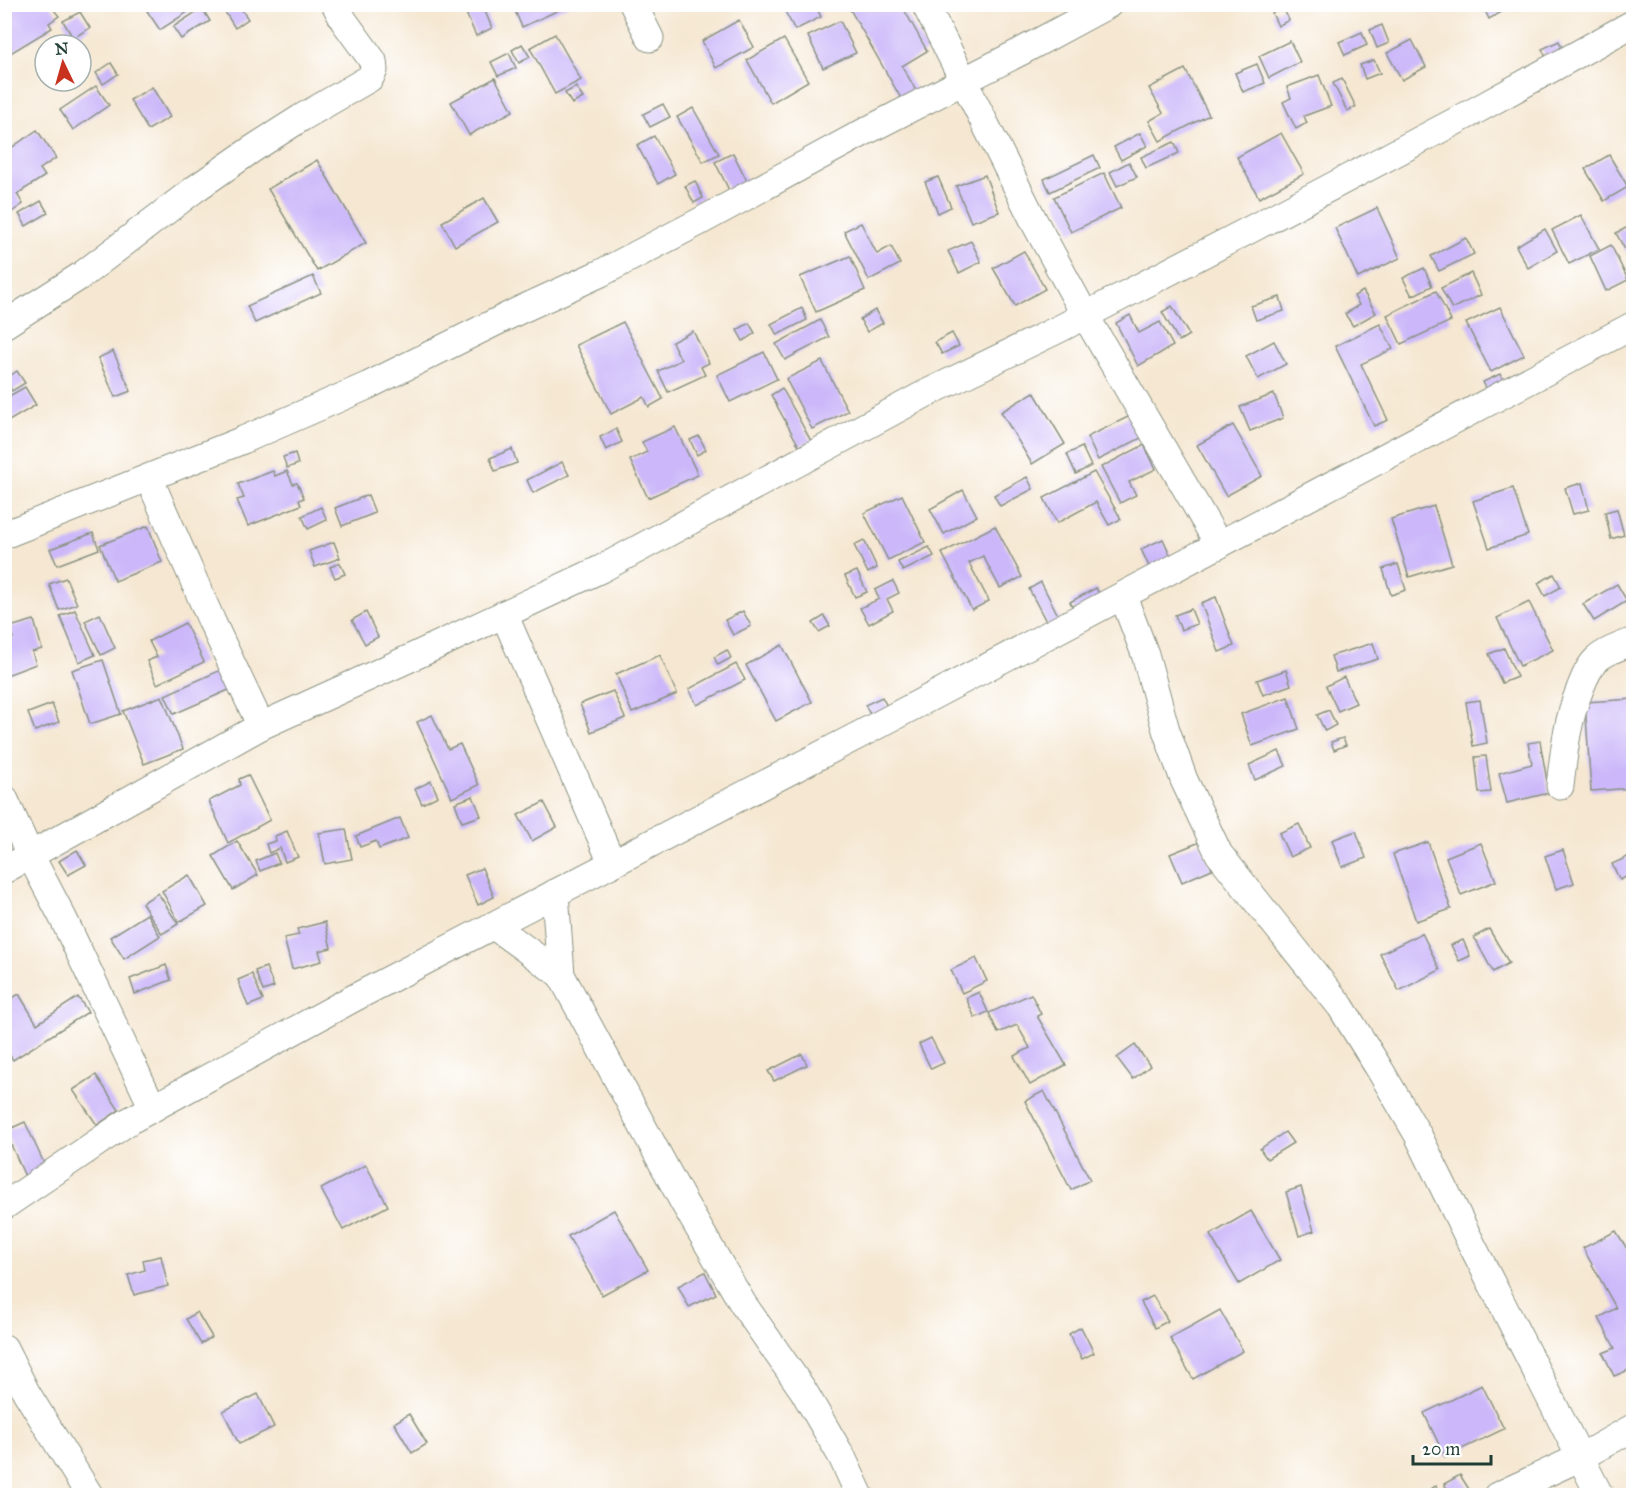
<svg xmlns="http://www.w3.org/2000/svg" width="1638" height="1500" font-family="'IM FELL Great Primer',serif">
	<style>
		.building { fill: #cbb7f9 }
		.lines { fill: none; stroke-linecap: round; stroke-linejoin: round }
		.minor-casing { stroke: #8a9282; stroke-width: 29 }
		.minor { stroke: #fff; stroke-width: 27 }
	</style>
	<rect width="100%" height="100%" fill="#fff"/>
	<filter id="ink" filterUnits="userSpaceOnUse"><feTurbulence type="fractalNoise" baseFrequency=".0167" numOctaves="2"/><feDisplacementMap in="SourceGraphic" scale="12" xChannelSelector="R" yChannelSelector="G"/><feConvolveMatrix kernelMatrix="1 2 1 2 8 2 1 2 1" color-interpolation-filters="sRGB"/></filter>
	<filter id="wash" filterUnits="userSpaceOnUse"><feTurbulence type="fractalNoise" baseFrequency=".008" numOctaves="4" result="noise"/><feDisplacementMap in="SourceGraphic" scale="24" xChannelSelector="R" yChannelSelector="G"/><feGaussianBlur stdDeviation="1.35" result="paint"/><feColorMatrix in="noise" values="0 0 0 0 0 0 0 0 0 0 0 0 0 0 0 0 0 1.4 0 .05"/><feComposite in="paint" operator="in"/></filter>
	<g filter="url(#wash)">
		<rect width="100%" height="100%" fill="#f5e7d1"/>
		<g id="blocks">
			<!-- building -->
			<g class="building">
				<polygon points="4,4 49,4 59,16 49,23 52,28 4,57"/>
				<polygon points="158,4 200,4 160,30 147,11"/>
				<polygon points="230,4 238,4 248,19 235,28 223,9"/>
				<polygon points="482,4 492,28 476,36 465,11"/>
				<polygon points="512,4 572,4 522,27"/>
				<polygon points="784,4 815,4 821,17 795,30 782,6"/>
				<polygon points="847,4 901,4 927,51 902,66 921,99 906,107"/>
				<polygon points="1482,4 1516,4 1489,19"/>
				<polygon points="202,8 210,21 181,39 173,27"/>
				<polygon points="1283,8 1289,20 1278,26 1272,13"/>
				<polygon points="80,12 90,28 73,38 63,21"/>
				<polygon points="739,20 754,47 716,68 702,41"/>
				<polygon points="840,21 856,53 823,68 808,36"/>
				<polygon points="1382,25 1389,43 1377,48 1370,30"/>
				<polygon points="1362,32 1367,45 1345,55 1339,42"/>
				<polygon points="555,34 581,80 555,94 530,48"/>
				<polygon points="784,39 808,81 771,103 747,60"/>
				<polygon points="1412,40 1426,67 1402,80 1387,53"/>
				<polygon points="1290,41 1300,62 1269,78 1259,56"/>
				<polygon points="1559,41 1565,55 1549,63 1542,49"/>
				<polygon points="522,44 530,57 519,63 512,50"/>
				<polygon points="509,53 516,68 498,76 491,62"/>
				<polygon points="1374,60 1380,73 1365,79 1360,65"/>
				<polygon points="111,63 118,74 103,84 96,73"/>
				<polygon points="1257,64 1265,83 1243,92 1235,73"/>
				<polygon points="1185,69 1209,115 1160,141 1149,121 1163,113 1149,88"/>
				<polygon points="1319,75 1331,106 1304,116 1307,123 1296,129 1283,102 1291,98 1287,87"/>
				<polygon points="495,78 513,111 469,135 451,102"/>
				<polygon points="1342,79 1356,107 1347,111 1333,83"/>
				<polygon points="96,86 109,105 73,130 60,110"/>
				<polygon points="152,87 170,117 148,130 130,100"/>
				<polygon points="576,87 583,98 572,104 565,93"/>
				<polygon points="663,104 670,117 650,127 643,114"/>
				<polygon points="693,108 719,154 703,162 677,117"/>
				<polygon points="37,130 56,158 40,169 45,176 17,194 23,204 9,214 4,207 4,153"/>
				<polygon points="1140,133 1147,146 1121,160 1114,147"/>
				<polygon points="1281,133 1304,174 1259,198 1237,157"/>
				<polygon points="654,136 675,174 658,184 637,145"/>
				<polygon points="1174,142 1179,153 1146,168 1141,157"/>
				<polygon points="733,153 750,187 732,196 715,162"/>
				<polygon points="1094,155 1100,168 1050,192 1044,179"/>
				<polygon points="1609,155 1628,187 1604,201 1585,169"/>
				<polygon points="317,160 366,243 317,271 268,189"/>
				<polygon points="1129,162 1137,177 1117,186 1110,172"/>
				<polygon points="1104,173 1121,208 1071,232 1054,197"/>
				<polygon points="985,175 999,212 971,222 956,186"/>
				<polygon points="938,177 951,207 938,213 925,182"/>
				<polygon points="695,181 703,198 694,203 685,186"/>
				<polygon points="484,198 498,222 455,246 442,222"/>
				<polygon points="41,201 48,213 26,226 19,214"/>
				<polygon points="1377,208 1400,258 1358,278 1335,228"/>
				<polygon points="1581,215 1599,249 1569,264 1552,230"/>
				<polygon points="861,223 877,254 891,246 900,264 869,280 844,231"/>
				<polygon points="1634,224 1634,266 1616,233"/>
				<polygon points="1545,229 1557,251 1528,268 1516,246"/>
				<polygon points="1466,238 1474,254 1439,271 1431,256"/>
				<polygon points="971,241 981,262 959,273 948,251"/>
				<polygon points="1611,245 1628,280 1606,291 1590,256"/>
				<polygon points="1024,251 1045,289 1015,306 993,268"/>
				<polygon points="850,256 865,290 816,312 800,277"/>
				<polygon points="1424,268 1432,286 1412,296 1403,278"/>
				<polygon points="1471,273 1481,295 1452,309 1441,288"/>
				<polygon points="313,276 321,293 255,323 247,306"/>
				<polygon points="1363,291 1376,313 1353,326 1345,314 1359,305 1354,296"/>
				<polygon points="1436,291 1451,321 1401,344 1387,315"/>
				<polygon points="1280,297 1284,311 1256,320 1251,306"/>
				<polygon points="1172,306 1189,335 1179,341 1162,312"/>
				<polygon points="1500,307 1524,355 1491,372 1466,323"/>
				<polygon points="802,308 807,320 777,335 771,324"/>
				<polygon points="875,310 883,323 867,332 860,319"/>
				<polygon points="1130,315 1139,333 1160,322 1173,346 1138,366 1116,323"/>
				<polygon points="820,320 829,337 785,360 776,344"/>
				<polygon points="623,322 663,399 649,407 644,397 611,414 576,345"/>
				<polygon points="749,323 755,333 743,341 737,330"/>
				<polygon points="1380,324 1393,349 1361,364 1388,420 1374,426 1335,346"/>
				<polygon points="693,331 709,363 701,367 705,375 668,392 658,371 681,360 672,342"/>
				<polygon points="952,333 959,346 942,354 935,342"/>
				<polygon points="1274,341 1286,364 1258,379 1246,356"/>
				<polygon points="113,351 131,391 115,397 98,358"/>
				<polygon points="764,352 777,379 730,402 717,375"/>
				<polygon points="822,361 848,411 812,429 786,379"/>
				<polygon points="17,371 25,383 12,391 5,379"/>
				<polygon points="1500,374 1506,386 1489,394 1483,382"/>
				<polygon points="25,387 36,405 9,421 4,413 4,399"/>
				<polygon points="782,388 811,441 799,446 771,395"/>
				<polygon points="1034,392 1065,444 1032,464 1001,412"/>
				<polygon points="1274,394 1283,418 1250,431 1240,407"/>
				<polygon points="1136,413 1147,435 1098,460 1087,437"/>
				<polygon points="1233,425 1262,476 1226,496 1197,445"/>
				<polygon points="675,427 698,475 648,498 630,460 647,452 642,442"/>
				<polygon points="616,429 622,442 606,450 600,437"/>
				<polygon points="699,436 706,450 697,455 690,440"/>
				<polygon points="1144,445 1156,469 1129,482 1136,495 1120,503 1101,467"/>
				<polygon points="1082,447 1091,466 1076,474 1067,454"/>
				<polygon points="512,449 517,463 495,471 490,458"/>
				<polygon points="295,453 298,464 287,468 283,457"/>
				<polygon points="562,462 569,475 533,493 527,480"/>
				<polygon points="273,471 275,476 287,471 293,484 297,483 304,498 299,500 301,505 248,526 237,500 244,498 238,484"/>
				<polygon points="1094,472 1121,519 1109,525 1096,502 1057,523 1044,498"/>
				<polygon points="1027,477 1033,489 1000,506 994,495"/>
				<polygon points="1582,483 1589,510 1573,514 1565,488"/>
				<polygon points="1513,488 1528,535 1489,548 1473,501"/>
				<polygon points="963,490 977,516 944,534 930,509"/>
				<polygon points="368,495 375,513 342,526 335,508"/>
				<polygon points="902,495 925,542 888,560 864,513"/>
				<polygon points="1434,506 1452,564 1409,577 1391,519"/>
				<polygon points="321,507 327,520 308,529 302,516"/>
				<polygon points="1617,509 1624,535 1611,539 1605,512"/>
				<polygon points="148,526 162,562 115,581 100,545"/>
				<polygon points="995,526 1022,577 1000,588 983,556 969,563 989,601 972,610 942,553"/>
				<polygon points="93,533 99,549 57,565 50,549"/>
				<polygon points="1163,539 1174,563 1152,573 1141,549"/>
				<polygon points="864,540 877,568 868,573 854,545"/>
				<polygon points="334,542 340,558 315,567 309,551"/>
				<polygon points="929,547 934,556 903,571 898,562"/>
				<polygon points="340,563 345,574 335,578 330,567"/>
				<polygon points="1398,564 1406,590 1391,595 1383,569"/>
				<polygon points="857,571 867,592 855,597 845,576"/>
				<polygon points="1554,574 1561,587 1545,596 1538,583"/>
				<polygon points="66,578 77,604 59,610 49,584"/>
				<polygon points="893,581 899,593 887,599 893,611 869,624 860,608 879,599 875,590"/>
				<polygon points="1041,582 1061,621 1049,627 1029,589"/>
				<polygon points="1617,584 1627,601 1594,621 1583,604"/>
				<polygon points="1096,588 1103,600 1077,614 1070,602"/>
				<polygon points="1216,597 1234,646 1219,652 1201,603"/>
				<polygon points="1529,602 1553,650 1520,666 1497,618"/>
				<polygon points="1191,609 1197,624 1181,630 1175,615"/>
				<polygon points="75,610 95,655 79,662 60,616"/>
				<polygon points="743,611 751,626 733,635 725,620"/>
				<polygon points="366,612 378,637 365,644 352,620"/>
				<polygon points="100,614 115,648 101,655 85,621"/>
				<polygon points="824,616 830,626 819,632 813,623"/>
				<polygon points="34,620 42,649 32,652 36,664 4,676 4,642 13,638 10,627"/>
				<polygon points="185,623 204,662 157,684 147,661 157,657 149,641"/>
				<polygon points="1373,643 1378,659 1336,672 1331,656"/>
				<polygon points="782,645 812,702 776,721 746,665"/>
				<polygon points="1504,648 1517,677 1502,683 1489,654"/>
				<polygon points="727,650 731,658 718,665 714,657"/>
				<polygon points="660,655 677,694 632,713 616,674"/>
				<polygon points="103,660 121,714 90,724 72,670"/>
				<polygon points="736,664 745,680 697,705 689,689"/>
				<polygon points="223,669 231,689 174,714 165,695"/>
				<polygon points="1286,670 1291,685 1263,695 1257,680"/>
				<polygon points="1344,677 1356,703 1338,711 1326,686"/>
				<polygon points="613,691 625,718 591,732 580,704"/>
				<polygon points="162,696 183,749 144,764 123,711"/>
				<polygon points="882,697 889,710 872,718 865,705"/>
				<polygon points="1288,697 1299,729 1252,746 1241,714"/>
				<polygon points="1634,699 1634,788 1591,791 1585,702"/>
				<polygon points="1480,700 1487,743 1473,746 1466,702"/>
				<polygon points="52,704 59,722 35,731 28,713"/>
				<polygon points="1329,710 1336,725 1325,731 1317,715"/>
				<polygon points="432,715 448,749 460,744 479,785 452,798 417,722"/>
				<polygon points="1343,738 1346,745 1334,750 1331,742"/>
				<polygon points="1540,741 1549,793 1507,803 1499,773 1532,764 1528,743"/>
				<polygon points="1279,751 1286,766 1255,780 1249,765"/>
				<polygon points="1486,756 1491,792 1479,793 1475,757"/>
				<polygon points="248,775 270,820 228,843 209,801 240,785 239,779"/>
				<polygon points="431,781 438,796 422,804 415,789"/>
				<polygon points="473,796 481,816 462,822 455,803"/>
				<polygon points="544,802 557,827 532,841 518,815"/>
				<polygon points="400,818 408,838 379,849 376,841 360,847 356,836"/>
				<polygon points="1299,824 1310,848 1290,857 1279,833"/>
				<polygon points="346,829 352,859 325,864 319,833"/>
				<polygon points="287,831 298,857 285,862 280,848 269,853 266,844 276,841 275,836"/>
				<polygon points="1356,831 1366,858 1342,867 1332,840"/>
				<polygon points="237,841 258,875 233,890 213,856"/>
				<polygon points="1200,842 1212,869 1182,882 1170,854"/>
				<polygon points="1428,842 1451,909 1416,921 1393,854"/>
				<polygon points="1481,843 1496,881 1461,895 1446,857"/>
				<polygon points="77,850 86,865 68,875 59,861"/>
				<polygon points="1563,850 1574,883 1556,889 1545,856"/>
				<polygon points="275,853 279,863 260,871 256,861"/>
				<polygon points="1634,854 1634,873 1620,880 1612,864"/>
				<polygon points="482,868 494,897 478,905 465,875"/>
				<polygon points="189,875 207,906 179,922 162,891"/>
				<polygon points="158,893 178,924 162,934 142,903"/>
				<polygon points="147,914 160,936 124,959 110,937"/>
				<polygon points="325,922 331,948 319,951 322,961 292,969 284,938 299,935 297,929"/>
				<polygon points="1489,929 1509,963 1493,972 1474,937"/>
				<polygon points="1422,933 1440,970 1399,991 1380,954"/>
				<polygon points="1463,940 1470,956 1459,961 1451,945"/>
				<polygon points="976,958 987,981 962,993 951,970"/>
				<polygon points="166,965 171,980 135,994 130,979"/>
				<polygon points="266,967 274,987 263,991 255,971"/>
				<polygon points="252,974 263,1000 248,1006 238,980"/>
				<polygon points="979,992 988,1012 975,1018 966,998"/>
				<polygon points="19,994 37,1024 78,997 88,1012 13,1060 7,1051 4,1053 4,1003"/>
				<polygon points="1031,994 1041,1014 1037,1016 1066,1065 1030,1085 1014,1056 1030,1048 1017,1025 998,1033 989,1013"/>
				<polygon points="931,1038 944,1063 931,1069 919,1044"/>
				<polygon points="1135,1045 1150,1066 1133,1079 1117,1058"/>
				<polygon points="802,1054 807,1065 774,1081 768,1071"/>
				<polygon points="96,1075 119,1110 97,1125 73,1090"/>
				<polygon points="1044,1091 1090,1180 1071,1190 1025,1101"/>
				<polygon points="25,1122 48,1172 27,1181 5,1131"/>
				<polygon points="1285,1132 1293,1143 1267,1159 1260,1149"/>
				<polygon points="366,1165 388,1206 343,1230 321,1189"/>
				<polygon points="1301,1187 1314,1231 1299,1236 1286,1192"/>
				<polygon points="614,1210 648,1270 602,1295 568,1236"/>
				<polygon points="1251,1211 1280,1260 1239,1284 1210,1235"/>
				<polygon points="1616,1231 1634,1260 1634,1368 1614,1376 1603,1353 1615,1348 1599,1318 1616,1308 1583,1248"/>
				<polygon points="161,1256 168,1286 134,1295 128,1275 145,1270 143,1260"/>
				<polygon points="705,1272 716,1294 689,1307 678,1286"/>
				<polygon points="1153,1296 1168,1321 1155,1328 1141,1302"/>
				<polygon points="1220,1310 1243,1351 1193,1379 1170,1338"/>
				<polygon points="197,1312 212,1337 201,1344 186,1319"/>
				<polygon points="1081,1327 1094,1353 1082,1359 1069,1334"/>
				<polygon points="1482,1385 1504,1429 1445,1457 1424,1413"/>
				<polygon points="258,1394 274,1427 239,1444 223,1411"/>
				<polygon points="409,1414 427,1444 412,1453 394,1423"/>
				<polygon points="1460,1475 1472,1494 1468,1496 1452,1496 1444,1484"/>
				<polygon points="1436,1486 1441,1496 1416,1496"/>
			</g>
		</g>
	</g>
	<g filter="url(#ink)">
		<use href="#blocks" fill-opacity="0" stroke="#8a9282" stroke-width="1.5"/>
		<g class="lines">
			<!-- minor casing -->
			<g class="minor-casing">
				<g id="minor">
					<polyline points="633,4 650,38"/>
					<polyline points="925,4 1036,225 1085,315 1219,545"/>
					<polyline points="4,325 82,275 195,189 251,150 301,118 370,78 374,70 373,61 344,21 335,4"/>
					<polyline points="149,478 212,622 261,726 406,660 601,569 925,394 1061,328 1255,227 1473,112 1634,23"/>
					<polyline points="4,535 243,440 367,386 520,310 601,273 699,222 866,131 1022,51 1109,4"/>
					<polyline points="1123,596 1145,654 1166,730 1184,780 1219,854 1341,1007 1380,1070 1418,1135 1470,1241 1600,1496"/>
					<polyline points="504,614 612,863"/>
					<path d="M1560,786C1564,751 1567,721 1580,689C1584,679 1588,668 1596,660C1606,651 1621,646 1634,641"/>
					<polyline points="4,798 30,855 63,918 153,1108"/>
					<polyline points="4,870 261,726"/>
					<polyline points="555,893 561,975 684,1203 743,1304 803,1390 842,1457 860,1496"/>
					<polyline points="494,926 561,975"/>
					<polyline points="4,1206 129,1121 352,999 859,735 1634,325"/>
					<polyline points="4,1348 26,1392 90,1496"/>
					<polyline points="1497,1496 1581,1457 1634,1427"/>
				</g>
			</g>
			<!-- minor -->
			<use href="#minor" class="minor"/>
		</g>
	</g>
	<!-- margin -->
	<rect width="1638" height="1500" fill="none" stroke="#fff" stroke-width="24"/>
	<!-- north arrow -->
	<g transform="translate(63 63) rotate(355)"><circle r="28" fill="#ffffff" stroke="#a5b1ae" stroke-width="1.5"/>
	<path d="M0-4.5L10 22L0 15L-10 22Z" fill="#c8321e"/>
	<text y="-9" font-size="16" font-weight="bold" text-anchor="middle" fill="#1f3d34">N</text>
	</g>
	<!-- scale -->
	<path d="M1413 1455v9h78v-9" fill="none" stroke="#1f3d34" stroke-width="3"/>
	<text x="1422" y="1455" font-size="18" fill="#1f3d34" stroke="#ffffff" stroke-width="4.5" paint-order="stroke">20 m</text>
</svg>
